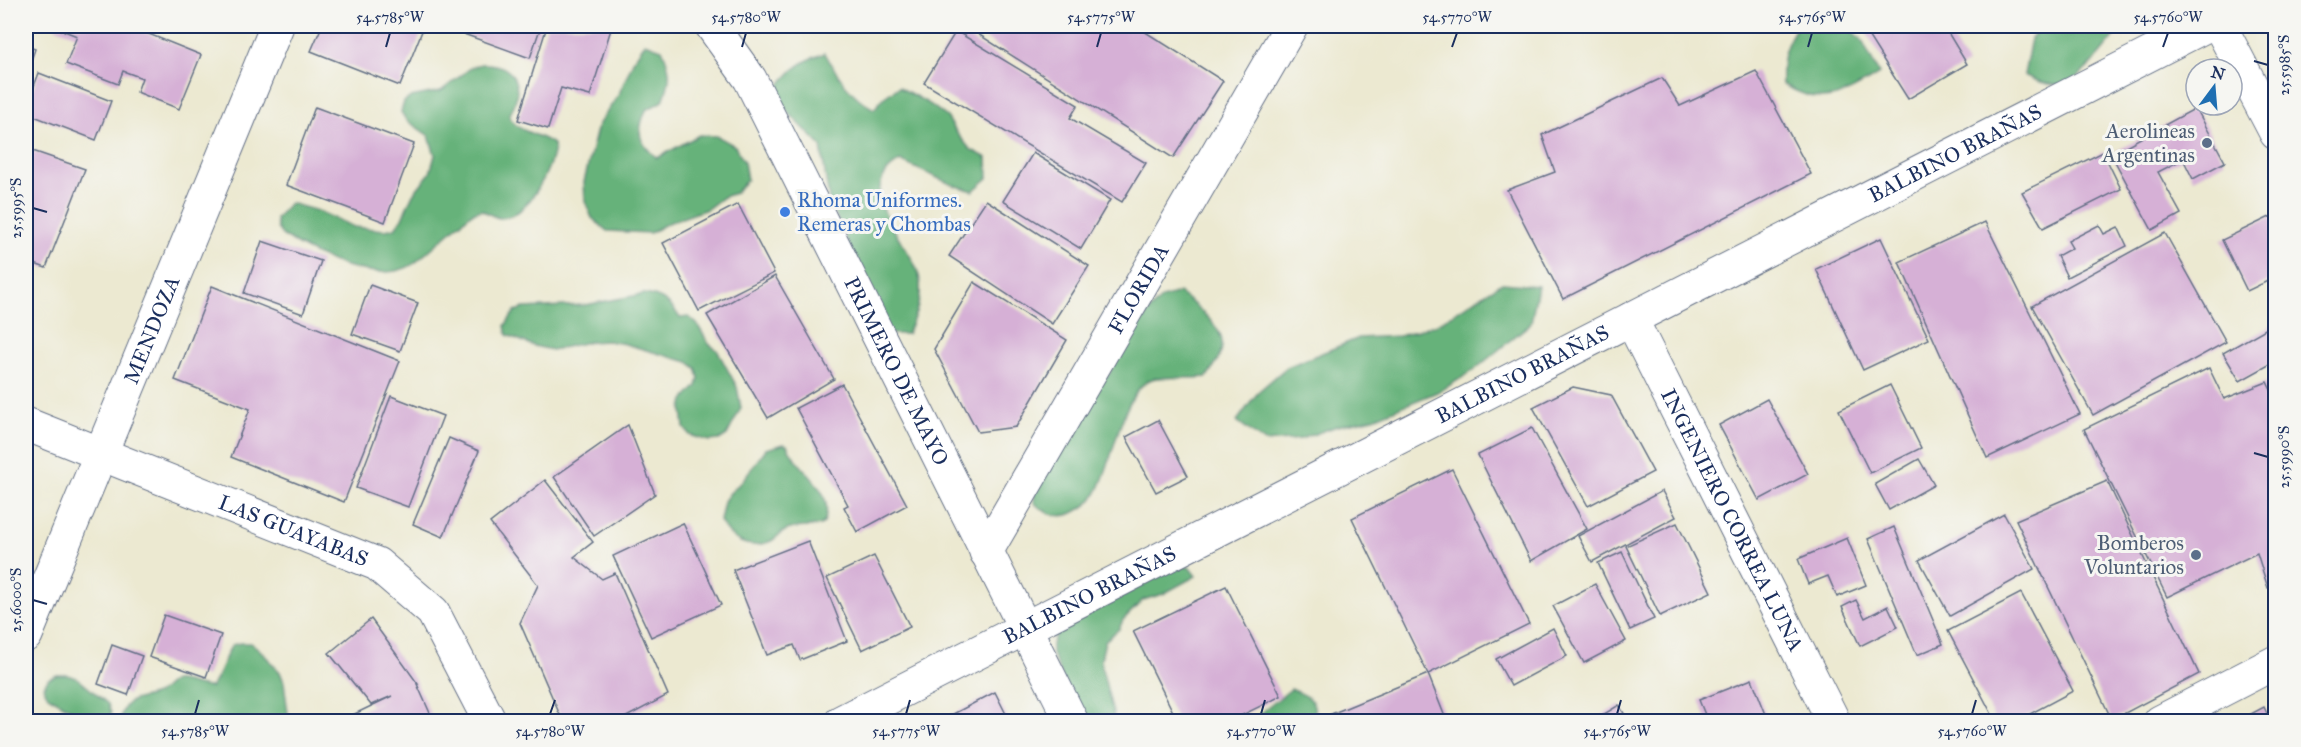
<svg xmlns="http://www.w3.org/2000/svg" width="2301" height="747" font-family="'IM FELL Great Primer',serif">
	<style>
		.forest { fill: #66b27a; stroke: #40706c; stroke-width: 1.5 }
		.building { fill: #d6b0d6 }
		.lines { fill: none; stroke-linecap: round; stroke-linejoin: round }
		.minor-casing { stroke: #647086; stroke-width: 35 }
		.secondary-casing { stroke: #647086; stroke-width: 35 }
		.minor { stroke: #fff; stroke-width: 33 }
		.secondary { stroke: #fff; stroke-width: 33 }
		.ticks { fill: none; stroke: #1b2f5e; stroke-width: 2 }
		.service-dot { fill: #5c6f8a; stroke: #f6f6f2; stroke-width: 2 }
		.shop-dot { fill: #3f7fe0; stroke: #f6f6f2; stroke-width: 2 }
		.labels { text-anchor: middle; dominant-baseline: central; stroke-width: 6; stroke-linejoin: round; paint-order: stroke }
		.service-label { font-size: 21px; fill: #4e5e75; stroke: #f6f6f2; text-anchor: end }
		.street-label { font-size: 21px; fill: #1b2f5e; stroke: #f6f6f2 }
		.shop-label { font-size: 21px; fill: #366cbe; stroke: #f6f6f2; text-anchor: start }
		.neatline { fill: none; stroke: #1b2f5e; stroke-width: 2 }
		.ticks-label { font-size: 15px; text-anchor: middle; fill: #1b2f5e }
	</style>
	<rect width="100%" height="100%" fill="#f6f6f2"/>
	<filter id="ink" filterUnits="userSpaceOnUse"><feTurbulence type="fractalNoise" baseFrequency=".0167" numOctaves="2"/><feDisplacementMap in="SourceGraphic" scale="12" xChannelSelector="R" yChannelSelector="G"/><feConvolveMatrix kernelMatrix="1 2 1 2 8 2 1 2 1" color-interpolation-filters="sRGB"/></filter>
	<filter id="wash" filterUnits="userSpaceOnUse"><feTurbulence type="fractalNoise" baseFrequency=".008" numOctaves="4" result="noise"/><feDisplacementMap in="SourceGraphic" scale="24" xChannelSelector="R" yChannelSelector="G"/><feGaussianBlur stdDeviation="1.35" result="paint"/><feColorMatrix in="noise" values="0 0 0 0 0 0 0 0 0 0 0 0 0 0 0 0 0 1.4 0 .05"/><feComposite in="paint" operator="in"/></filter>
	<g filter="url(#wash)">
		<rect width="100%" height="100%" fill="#ece9d1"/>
		<!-- forest -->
		<g class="forest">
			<path d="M1794,26H1845L1861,39L1879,74C1863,84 1842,98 1822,98C1809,98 1793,90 1782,84C1781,60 1783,49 1796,28Z"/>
			<path d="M2042,26H2124C2108,41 2083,83 2060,85C2047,86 2035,80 2024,75L2031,38Z"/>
			<path d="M645,43L662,49C672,71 671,80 663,101L646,110C636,133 638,142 657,158L699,135L717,136L735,146L744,162L747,180L735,193L723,197L707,209L668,223L650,233L607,231L592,218L585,201L584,182L598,125L619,94L634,59Z"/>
			<path d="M825,53C838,77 851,96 874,109L883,98L899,87L931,105L947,117L957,133L970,149L987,158L988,178L973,191L953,185L900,161C896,164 889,168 886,173C861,206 918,251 920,282C922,300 914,318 907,334H888L829,200L821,146L781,105L779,86C793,67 803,61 825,53Z"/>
			<path d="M481,64C516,62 525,88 509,116C518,134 540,133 554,145C553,168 527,219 500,218C494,217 487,213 482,210L472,213L415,263C379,288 314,256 282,235L277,228L276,218L290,203L318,211L354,227L385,230L395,228L401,220L413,194L430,173L435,155L429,136L406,120L401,112L404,102L411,97L441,91L472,67Z"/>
			<polygon points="1502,283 1538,286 1531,323 1473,371 1442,390 1374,418 1337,426 1301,439 1265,442 1237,421 1259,391 1287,367 1359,338 1399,336 1437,324"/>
			<path d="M1179,293C1192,302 1222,326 1222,343C1223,355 1213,368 1207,377C1194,379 1162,376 1152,379C1120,391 1113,468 1096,494C1091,502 1083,508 1075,512C1059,520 1047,514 1034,503L1035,485L1096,387L1109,374L1126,340L1149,311L1162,298Z"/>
			<path d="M644,294C661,296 671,303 680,318L689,317L697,324L709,344L717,350L737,387L741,408L727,435L719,440L709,441L699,438L690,435L684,428L682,409L684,400L697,386L699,378L696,368L688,362L625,344L608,341L588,342L552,350L534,346L507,335L505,326L515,311L524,308L585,305Z"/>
			<path d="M784,444L787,445C799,473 837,489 824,523C812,530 800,525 787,530C781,532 777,538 771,541C748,551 731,541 720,521L724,501L729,494L742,481L766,449Z"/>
			<polygon points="1170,566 1189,567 1196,576 1163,594 1143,600 1123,620 1119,629 1105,641 1101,659 1102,669 1115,721 1081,721 1052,654 1052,644 1059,626"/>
			<path d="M241,643H251L259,649L280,672L284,682L289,721H119C127,693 136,703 158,693C164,690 168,683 174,681C182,679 199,688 211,687C221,674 223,659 232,645Z"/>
			<polygon points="57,675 67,675 77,678 108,704 111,713 109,721 71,721 72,710 48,696 43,687 48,679"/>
			<path d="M1291,689C1311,697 1317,699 1314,721H1251Z"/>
		</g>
		<g id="blocks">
			<!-- building -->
			<g class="building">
				<polygon points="55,26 129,26 201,55 179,109 137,92 142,78 123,71 118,84 66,64 77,36 54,27"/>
				<polygon points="322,26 424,26 400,86 311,51"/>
				<polygon points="452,26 541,26 530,58 450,29"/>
				<polygon points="547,26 612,26 590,96 561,88 548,129 518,120"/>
				<polygon points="984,26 1136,26 1223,81 1173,158 978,34"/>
				<polygon points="1862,26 1944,26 1967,64 1908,99"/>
				<polygon points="956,31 1078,105 1070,118 1146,163 1122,202 924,83"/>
				<polygon points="26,46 35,49 26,75"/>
				<polygon points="1756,71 1811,174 1563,299 1507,190 1555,172 1542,135 1662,78 1680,106"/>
				<polygon points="39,73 111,101 96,140 26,113 26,107"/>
				<polygon points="315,107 414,144 385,222 286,185"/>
				<polygon points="2196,108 2225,162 2193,179 2183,159 2158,172 2181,214 2152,230 2111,154"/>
				<polygon points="27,149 85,169 46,268 26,261"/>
				<polygon points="2103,152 2121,189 2043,228 2022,192"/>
				<polygon points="1033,153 1110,200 1081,249 1003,201"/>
				<polygon points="986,200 1089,266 1052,324 949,256"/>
				<polygon points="738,204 774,273 699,311 663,243"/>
				<polygon points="2276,214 2276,277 2247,291 2222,240"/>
				<polygon points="1985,222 2080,414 1987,458 1899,262"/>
				<polygon points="2099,225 2104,234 2118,227 2127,246 2067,277 2057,256 2072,248 2068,241"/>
				<polygon points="2165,233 2226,342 2093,415 2032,306"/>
				<polygon points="1881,238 1929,339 1863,370 1816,269"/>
				<polygon points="262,241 321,261 303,314 244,293"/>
				<polygon points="775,276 834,379 768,418 707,315"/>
				<polygon points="974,282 1067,340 1016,427 978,432 934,349"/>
				<polygon points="370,285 418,303 400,351 352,334"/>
				<polygon points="212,286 400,361 344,502 231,457 250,409 175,380"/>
				<polygon points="2276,323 2276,361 2240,381 2223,353"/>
				<polygon points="2209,368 2224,399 2267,382 2276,400 2276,584 2268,588 2257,553 2167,597 2084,429"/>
				<polygon points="842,384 907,505 857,532 844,507 848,505 796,408"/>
				<polygon points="1890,385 1921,448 1870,473 1839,410"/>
				<polygon points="1573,387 1611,395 1653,472 1588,506 1533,407"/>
				<polygon points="391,396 443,416 408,507 356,488"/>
				<polygon points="1767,399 1808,474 1759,500 1719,425"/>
				<polygon points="1158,420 1188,476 1156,492 1126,437"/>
				<polygon points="628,425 655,494 594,536 554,477"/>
				<polygon points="1532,428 1587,529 1531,561 1478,455"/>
				<polygon points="449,438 479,451 443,537 413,524"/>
				<polygon points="1919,459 1934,485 1889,510 1875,484"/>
				<polygon points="1452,469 1529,624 1428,674 1447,722 1326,722 1324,717 1428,674 1352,518"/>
				<polygon points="545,480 593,542 574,557 602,579 615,573 668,695 617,722 563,722 520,623 538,585 490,523"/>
				<polygon points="2107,481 2199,674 2112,720 2016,520"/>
				<polygon points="1662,491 1676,517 1592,562 1578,536"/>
				<polygon points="2004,514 2034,569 1950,616 1919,560"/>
				<polygon points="683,523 721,605 651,637 613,556"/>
				<polygon points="1677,523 1711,592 1660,616 1626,546"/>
				<polygon points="1894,527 1943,644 1917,655 1868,539"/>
				<polygon points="1847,538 1866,585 1837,597 1828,576 1808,584 1798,559"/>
				<polygon points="808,541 847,641 800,660 794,645 767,655 733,570"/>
				<polygon points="1622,552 1654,619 1630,630 1598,563"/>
				<polygon points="874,556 910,627 862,650 827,578"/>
				<polygon points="1595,584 1626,641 1584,663 1553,606"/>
				<polygon points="1226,586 1281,696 1228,722 1178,722 1133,631"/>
				<polygon points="2021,593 2073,691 2015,722 1996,722 1948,631"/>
				<polygon points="1856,600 1865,618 1888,606 1898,627 1860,646 1842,607"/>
				<polygon points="164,615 221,635 206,677 149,657"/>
				<polygon points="371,619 418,684 417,684 434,722 338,722 392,696 371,705 329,653"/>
				<polygon points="1553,628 1567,656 1511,686 1496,659"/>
				<polygon points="112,645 142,656 128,695 98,684"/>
				<polygon points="1752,679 1769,722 1708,722 1699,700"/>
				<polygon points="995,692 1010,722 938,722"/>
				<polygon points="1619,705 1629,722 1591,722"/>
				<polygon points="2264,707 2271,722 2236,722"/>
			</g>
		</g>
	</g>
	<g filter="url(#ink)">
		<use href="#blocks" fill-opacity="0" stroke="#647086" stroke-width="1.5"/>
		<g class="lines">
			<!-- minor casing -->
			<g class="minor-casing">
				<g id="minor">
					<path id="s1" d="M712,26L750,79L1072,722"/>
					<path id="s2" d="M1631,319L1834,722"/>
					<path id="s3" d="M26,424L377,564L433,612L490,722"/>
					<path id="s4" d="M986,552L1291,26"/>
					<path id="s5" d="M26,635L277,26"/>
					<path id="s6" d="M841,722L2205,26"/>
					<polyline points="2160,722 2276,662"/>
				</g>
			</g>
			<!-- secondary casing -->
			<g class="secondary-casing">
				<polyline id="secondary" points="2220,26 2276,133"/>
			</g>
			<!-- minor -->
			<use href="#minor" class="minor"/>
			<!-- secondary -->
			<use href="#secondary" class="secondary"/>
		</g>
	</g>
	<!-- ticks -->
	<path class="ticks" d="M386,47L390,33M742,47L746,33M1097,47L1101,33M1452,47L1457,33M1808,47L1812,33M2163,47L2168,33M2254,61L2268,65M33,208L47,212M2254,453L2268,457M33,600L47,604M195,714L199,700M550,714L555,700M906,714L910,700M1261,714L1265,700M1617,714L1621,700M1972,714L1976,700"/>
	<!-- markers -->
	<g class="service-dot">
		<circle cx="2207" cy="143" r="6"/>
		<circle cx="2196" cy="555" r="6"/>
	</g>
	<circle class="shop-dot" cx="785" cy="212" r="6"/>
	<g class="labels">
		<!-- service labels -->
		<g class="service-label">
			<text x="2195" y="131">Aerolineas<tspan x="2195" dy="24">Argentinas</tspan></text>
			<text x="2184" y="543">Bomberos<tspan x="2184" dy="24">Voluntarios</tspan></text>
		</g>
		<!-- street labels -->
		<g class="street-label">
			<text stroke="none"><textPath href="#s6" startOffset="1251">BALBINO BRAÑAS</textPath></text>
			<text stroke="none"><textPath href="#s4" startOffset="304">FLORIDA</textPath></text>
			<text stroke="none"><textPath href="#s5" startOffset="330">MENDOZA</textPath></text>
			<text stroke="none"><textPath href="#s1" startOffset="392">PRIMERO DE MAYO</textPath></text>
			<text stroke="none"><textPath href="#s6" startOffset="765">BALBINO BRAÑAS</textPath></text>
			<text stroke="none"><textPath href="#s2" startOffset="225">INGENIERO CORREA LUNA</textPath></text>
			<text stroke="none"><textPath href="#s3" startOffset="288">LAS GUAYABAS</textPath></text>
			<text stroke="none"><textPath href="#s6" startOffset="279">BALBINO BRAÑAS</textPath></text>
		</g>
		<!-- shop labels -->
		<g class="shop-label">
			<text x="797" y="200">Rhoma Uniformes.<tspan x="797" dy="24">Remeras y Chombas</tspan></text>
		</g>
	</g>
	<!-- margin -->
	<rect width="2301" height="747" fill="none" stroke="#f6f6f2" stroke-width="66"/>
	<!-- north arrow -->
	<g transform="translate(2214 87) rotate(16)"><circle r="28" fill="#f6f6f2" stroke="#9ea6b7" stroke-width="1.5"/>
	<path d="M0-4.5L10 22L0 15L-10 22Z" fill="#1f6fb2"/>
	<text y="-9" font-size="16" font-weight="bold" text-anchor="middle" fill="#1b2f5e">N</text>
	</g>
	<rect x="33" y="33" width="2235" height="681" class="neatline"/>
	<g class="ticks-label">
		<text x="390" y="22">54.5785°W</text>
		<text x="746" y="22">54.5780°W</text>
		<text x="1101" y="22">54.5775°W</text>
		<text x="1457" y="22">54.5770°W</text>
		<text x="1812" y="22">54.5765°W</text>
		<text x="2168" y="22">54.5760°W</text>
		<text transform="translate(2284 65) rotate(-90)" y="5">25.5985°S</text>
		<text transform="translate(16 208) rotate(-90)" y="5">25.5995°S</text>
		<text transform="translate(2284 457) rotate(-90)" y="5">25.5990°S</text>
		<text transform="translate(16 600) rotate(-90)" y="5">25.6000°S</text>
		<text x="195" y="736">54.5785°W</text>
		<text x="550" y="736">54.5780°W</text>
		<text x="906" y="736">54.5775°W</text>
		<text x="1261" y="736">54.5770°W</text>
		<text x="1617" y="736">54.5765°W</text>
		<text x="1972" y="736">54.5760°W</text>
	</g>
</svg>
